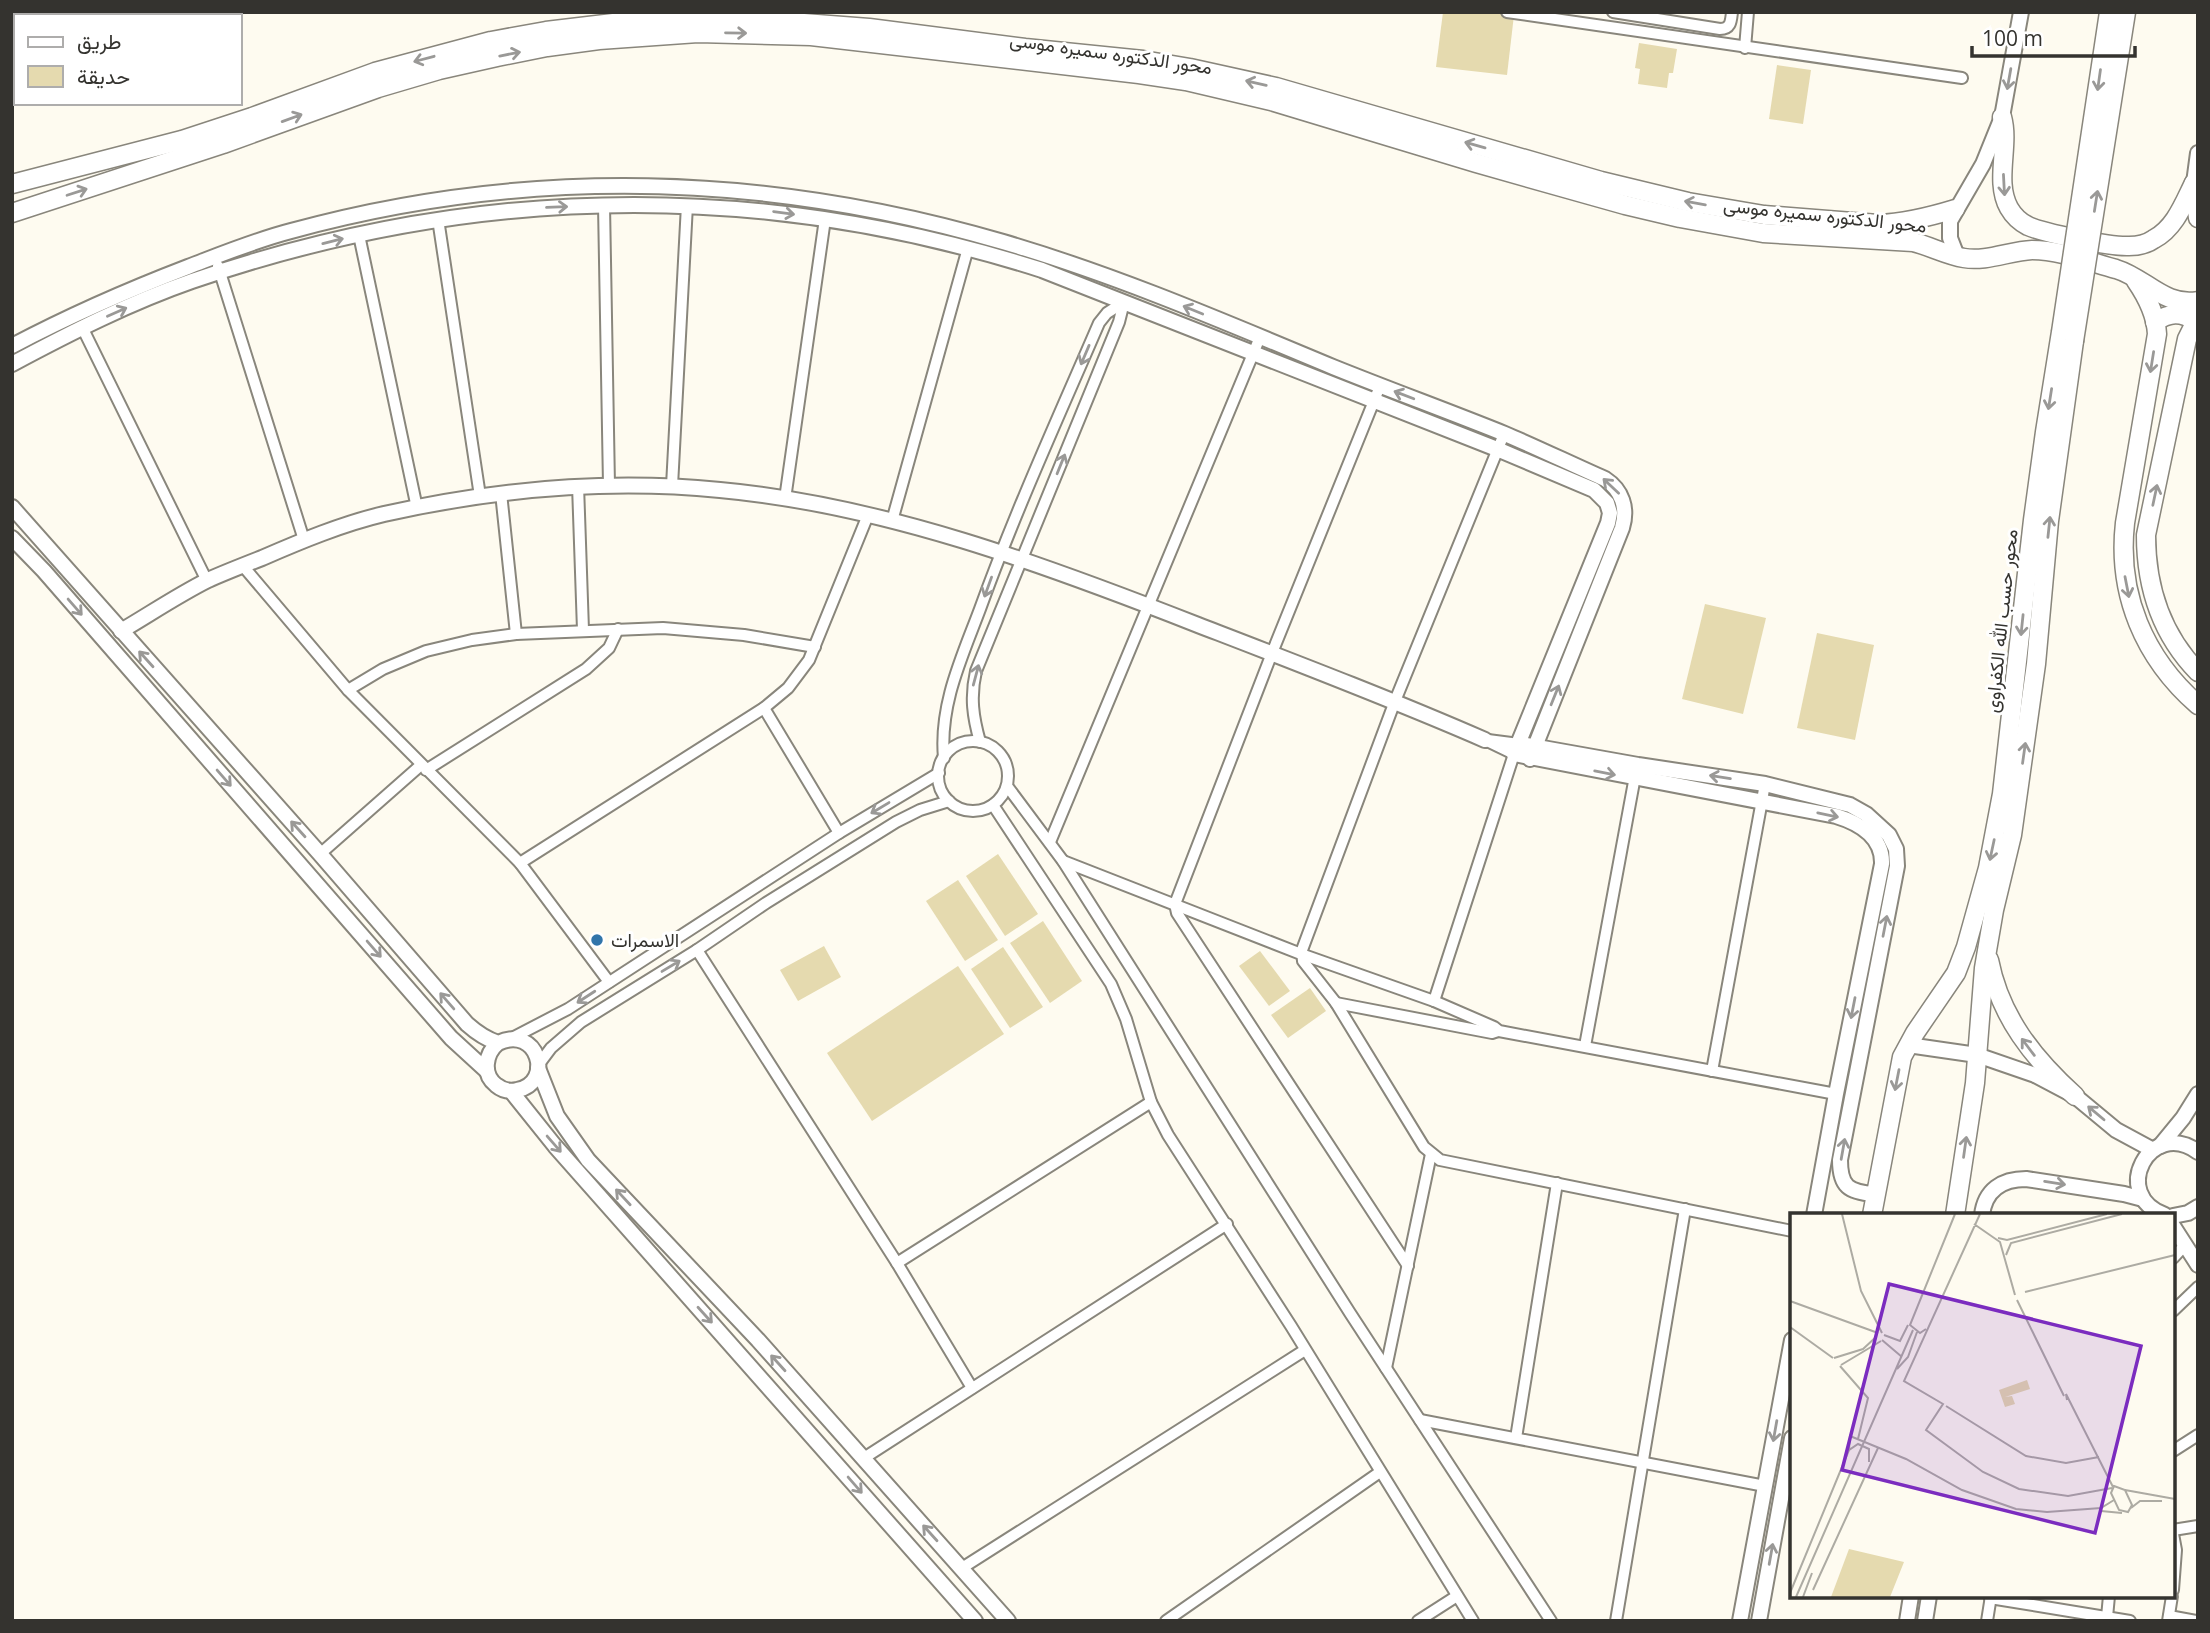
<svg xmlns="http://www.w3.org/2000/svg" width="2210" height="1633" font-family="'Open Sans',Vazirmatn,sans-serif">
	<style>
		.green { fill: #e5daaf }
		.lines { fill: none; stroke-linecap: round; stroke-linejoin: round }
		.minor-casing { stroke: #89867c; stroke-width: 14 }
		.tertiary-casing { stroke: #89867c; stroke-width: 18 }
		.primary-casing { stroke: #89867c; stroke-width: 21 }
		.minor { stroke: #fff; stroke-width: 10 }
		.tertiary { stroke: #fff; stroke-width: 14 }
		.primary { stroke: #fff; stroke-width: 18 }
		.primary-bridge-casing { stroke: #89867c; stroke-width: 21; stroke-linecap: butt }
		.primary-bridge { stroke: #fff; stroke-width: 18 }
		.oneway { stroke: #9a9997 }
		.poi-dot { fill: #3175aa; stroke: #fff; stroke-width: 2.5 }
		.labels { text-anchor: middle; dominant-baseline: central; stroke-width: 6; stroke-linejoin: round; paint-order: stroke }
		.street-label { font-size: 19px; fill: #34332f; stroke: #fff }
		.poi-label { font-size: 19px; fill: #34332f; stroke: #fff; text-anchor: start }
		.inset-road { fill: none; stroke: #adaba3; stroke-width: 2 }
		.view { fill: #7b2cbf; fill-opacity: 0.15; stroke: #7b2cbf; stroke-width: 3.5 }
		.inset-edge { fill: none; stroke: #34332f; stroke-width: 3.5 }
	</style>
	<rect width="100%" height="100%" fill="#fefbf0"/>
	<!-- green -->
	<g class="green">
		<polygon points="1443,12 1494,12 1514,15 1507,75 1436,67"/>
		<polygon points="1639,43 1677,49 1673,73 1669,73 1667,88 1638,84 1640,69 1635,68"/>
		<polygon points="1777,65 1811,70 1803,124 1769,119"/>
		<polygon points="1705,604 1766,618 1743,714 1682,699"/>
		<polygon points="1817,633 1874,645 1855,740 1797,728"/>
		<polygon points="998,854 1038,914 1005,936 966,876"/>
		<polygon points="958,880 998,940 965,961 926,901"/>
		<polygon points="1043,921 1082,981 1050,1003 1010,943"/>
		<polygon points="824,946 841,977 798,1001 780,970"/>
		<polygon points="1003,947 1043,1007 1010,1028 971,969"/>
		<polygon points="1260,951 1290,991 1269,1006 1239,966"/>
		<polygon points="958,966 1004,1034 872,1121 827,1053"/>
		<polygon points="1310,988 1326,1011 1288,1038 1271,1015"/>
	</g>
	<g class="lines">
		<!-- minor casing -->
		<g class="minor-casing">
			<g id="minor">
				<polyline points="1507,12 1962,78"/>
				<path d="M1613,12L1720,29C1731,29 1731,21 1732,12"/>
				<polyline points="1745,48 1748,12"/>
				<polyline points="604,205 609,485"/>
				<polyline points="438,219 480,496"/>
				<polyline points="359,235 417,508"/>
				<polyline points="218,266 304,540"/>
				<polyline points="82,327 207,581"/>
				<polyline points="1380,386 1272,653 1175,904 1177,913 1408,1266"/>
				<polyline points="1504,434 1395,701 1302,950 1303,961 1336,1003 1424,1147 1440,1160 1792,1231"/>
				<polyline points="578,485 583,630"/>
				<polyline points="672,486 687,205"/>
				<polyline points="501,493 516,634"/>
				<polyline points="785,499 825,219"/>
				<polyline points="892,521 968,248"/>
				<polyline points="243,566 348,690 520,863 609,982"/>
				<polyline points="348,690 383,669 426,651 472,640 516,634 663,628 744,635 815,647"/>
				<polyline points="764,708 839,833"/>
				<polyline points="1488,740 1519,744"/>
				<circle cx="973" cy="776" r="35"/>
				<path d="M980,742C973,717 970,697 976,671L1119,322L1124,302"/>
				<path d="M944,758C939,705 962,657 980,609C1015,512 1058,418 1099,323L1107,313L1124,302"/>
				<polyline points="426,770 586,669 609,648 618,629"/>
				<polyline points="1007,786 1063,861 1350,1313 1551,1621"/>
				<polyline points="993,805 1111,984 1126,1019 1151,1102 1168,1135 1291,1326 1473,1621"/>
				<polyline points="1050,842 1260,337"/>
				<polyline points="320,854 421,765"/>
				<polyline points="1063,861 1301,954 1434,1001 1494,1027 1499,1031 1836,1094"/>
				<polyline points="520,863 764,708 788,688 809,660 868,515"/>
				<polyline points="697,950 897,1263 972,1388"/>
				<polyline points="1434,1001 1514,754 1485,740"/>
				<polyline points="1336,1003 1492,1033 1498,1031"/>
				<polyline points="510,1039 568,1009 839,833 939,773"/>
				<polyline points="1585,1046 1636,771"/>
				<polyline points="539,1064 551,1048 581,1022 697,950 766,903 896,822 920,810 949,801"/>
				<polyline points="1712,1071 1765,784"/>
				<polyline points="2173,1258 2185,1245"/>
				<polyline points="897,1263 1151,1102"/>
				<polyline points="2173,1311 2198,1287"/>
				<polyline points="1386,1368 1431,1154"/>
				<polyline points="1420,1420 1765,1486"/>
				<polyline points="1516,1438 1557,1183"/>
				<polyline points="2173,1451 2198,1435"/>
				<polyline points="864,1458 1227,1224"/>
				<polyline points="2173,1530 2198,1526"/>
				<polyline points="2173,1534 2176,1550 2173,1590"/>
				<polyline points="962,1568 1305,1350"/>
				<polyline points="1990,1598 2130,1621"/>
				<polyline points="2169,1616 2196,1621"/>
				<polyline points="2107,1617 2109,1596"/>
				<polyline points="1166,1621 1380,1472"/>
				<polyline points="1418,1621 1457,1596"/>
				<polyline points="1616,1621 1685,1209"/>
				<polyline points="1987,1621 1991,1596"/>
				<polyline points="2168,1621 2172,1596"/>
			</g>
		</g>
		<!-- tertiary casing -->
		<g class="tertiary-casing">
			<g id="tertiary">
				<polyline points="2194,183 2198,153"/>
				<polyline points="1957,256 1950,238 1950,221 1983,164 2002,117 2021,12"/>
				<path d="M12,346C69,316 128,290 188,267C222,254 256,240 291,231C528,166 768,173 1003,242C1116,275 1225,322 1333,367C1390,390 1448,411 1505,434C1538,448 1571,464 1605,479C1622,490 1628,508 1622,528L1530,759"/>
				<path d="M12,364C70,333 129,303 192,281C474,184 757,179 1042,270L1497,449L1594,490L1607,503L1610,513L1608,523L1514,754L1836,816C1859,823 1883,837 1882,864L1836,1094L1814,1215"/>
				<path d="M12,507L320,854L467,1024C477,1033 486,1039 498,1043C538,1024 555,1083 517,1090C509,1092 502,1090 496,1085C482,1074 485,1054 498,1043"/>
				<polyline points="12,538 44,571 451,1038 487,1071"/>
				<path d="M121,631C150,614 178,595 208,580C226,572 244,565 262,558C301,541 342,524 384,514C495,489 607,479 720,490C884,505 1045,565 1198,625C1294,662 1391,699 1485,740"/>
				<path d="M1526,745L1638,765L1765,784L1850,805L1866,814L1889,835L1896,849L1897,866L1840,1160C1840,1187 1849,1192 1874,1194"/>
				<polyline points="1908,1045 1977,1055 2035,1075 2075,1096 2116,1130 2153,1150"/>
				<polyline points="538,1068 557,1116 588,1160 758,1340 1008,1621"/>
				<polyline points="511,1091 555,1146 975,1621"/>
				<polyline points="2160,1146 2183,1118 2198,1094"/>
				<path d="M1982,1215C1985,1190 2002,1179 2026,1179L2124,1194L2143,1199"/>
				<path d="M2165,1215C2109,1195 2150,1117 2198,1152"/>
				<polyline points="2173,1216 2188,1213 2198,1207"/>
				<polyline points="2173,1226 2198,1265"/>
				<polyline points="1740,1621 1792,1340"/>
				<polyline points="1759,1621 1792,1438"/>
				<polyline points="1907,1621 1911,1596"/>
				<polyline points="1925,1621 1929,1596"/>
			</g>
		</g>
		<!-- primary casing -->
		<g class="primary-casing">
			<g id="primary">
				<path d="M2002,117C2010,146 1994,181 2009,208C2013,215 2020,222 2028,226C2044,233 2111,247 2129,246C2137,246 2147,244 2154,239C2175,228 2184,203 2194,183"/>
				<polyline points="2194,183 2198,218"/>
				<path d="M12,184L182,140L252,117L375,72L491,41L546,31L647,19H753L869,28L1025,48L1143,60L1190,68L1276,87L1601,181L1688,202L1764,215L1878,224C1905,223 1929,217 1955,209"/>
				<path d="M12,213L223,144L378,88L439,70L497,57L547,47L599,40L698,33L811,36L1139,74L1186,81L1271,101L1476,163L1625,205L1680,218L1763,233L1913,242C1930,246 1946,255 1964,258C1986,262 2010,251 2032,250C2060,250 2090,262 2116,269C2146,278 2164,307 2198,301"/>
				<path d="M2136,281C2147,297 2156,315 2157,334L2125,523C2117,594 2144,658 2198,705"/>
				<path d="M2198,317L2187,339L2146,535C2146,586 2161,634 2198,672"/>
				<path d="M2155,322C2170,312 2181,312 2195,321"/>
				<path d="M1989,960C2000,1017 2034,1059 2075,1096"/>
				<polyline points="1872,1215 1902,1057 1915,1033 1956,973 1966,947 1988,868 2002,794 2033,520 2045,432 2061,332"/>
				<polyline points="1955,1215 1975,1083 1984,968 1994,910 2012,835 2036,664 2049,521 2074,341"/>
			</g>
		</g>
		<!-- minor -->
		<use href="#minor" class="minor"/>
		<!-- tertiary -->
		<use href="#tertiary" class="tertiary"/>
		<!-- primary -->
		<use href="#primary" class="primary"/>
		<!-- primary-bridge casing -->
		<g class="primary-bridge-casing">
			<g id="primary-bridge">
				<polyline points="2061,332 2109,12"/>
				<polyline points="2074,341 2126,12"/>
			</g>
		</g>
		<!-- primary-bridge -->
		<use href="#primary-bridge" class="primary-bridge"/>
	</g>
	<!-- one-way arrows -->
	<defs><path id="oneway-shaft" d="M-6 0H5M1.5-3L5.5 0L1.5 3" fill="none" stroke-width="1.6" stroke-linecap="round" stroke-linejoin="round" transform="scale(1.75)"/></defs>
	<g class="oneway">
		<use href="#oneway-shaft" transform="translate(736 33) rotate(1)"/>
		<use href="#oneway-shaft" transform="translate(510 54) rotate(-11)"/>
		<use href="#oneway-shaft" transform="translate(424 59) rotate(165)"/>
		<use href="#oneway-shaft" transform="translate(2009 79) rotate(100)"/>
		<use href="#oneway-shaft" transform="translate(2099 80) rotate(98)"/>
		<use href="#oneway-shaft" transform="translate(1256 83) rotate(-167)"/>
		<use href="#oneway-shaft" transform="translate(292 118) rotate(-20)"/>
		<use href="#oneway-shaft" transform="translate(1475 145) rotate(-164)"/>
		<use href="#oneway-shaft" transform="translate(2004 185) rotate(87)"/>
		<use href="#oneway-shaft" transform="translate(77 192) rotate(-18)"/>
		<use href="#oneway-shaft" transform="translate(2096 201) rotate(-81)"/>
		<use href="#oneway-shaft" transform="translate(1695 203) rotate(-170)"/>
		<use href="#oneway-shaft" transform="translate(557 207) rotate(-2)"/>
		<use href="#oneway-shaft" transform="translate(784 213) rotate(8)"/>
		<use href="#oneway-shaft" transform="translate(333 241) rotate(-14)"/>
		<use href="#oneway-shaft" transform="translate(1193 310) rotate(-158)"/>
		<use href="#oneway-shaft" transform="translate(117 312) rotate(-24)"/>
		<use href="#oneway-shaft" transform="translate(1085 355) rotate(113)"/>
		<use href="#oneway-shaft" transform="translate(2152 362) rotate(99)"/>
		<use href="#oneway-shaft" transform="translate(1404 395) rotate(-159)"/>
		<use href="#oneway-shaft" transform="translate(2050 399) rotate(99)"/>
		<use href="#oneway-shaft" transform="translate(1061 464) rotate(-68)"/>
		<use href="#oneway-shaft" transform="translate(1611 486) rotate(-137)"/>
		<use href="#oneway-shaft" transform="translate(2155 495) rotate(-78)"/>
		<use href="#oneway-shaft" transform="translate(2049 527) rotate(-84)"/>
		<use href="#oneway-shaft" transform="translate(988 587) rotate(110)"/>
		<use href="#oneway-shaft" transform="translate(2127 587) rotate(79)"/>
		<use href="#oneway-shaft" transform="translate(75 607) rotate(49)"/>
		<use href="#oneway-shaft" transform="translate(2022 625) rotate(96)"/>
		<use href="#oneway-shaft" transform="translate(146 659) rotate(-132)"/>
		<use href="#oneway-shaft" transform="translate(976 675) rotate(-75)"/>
		<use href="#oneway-shaft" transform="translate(1555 695) rotate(-68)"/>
		<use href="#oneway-shaft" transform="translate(2024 753) rotate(-82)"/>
		<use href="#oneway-shaft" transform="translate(1605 773) rotate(11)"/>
		<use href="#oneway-shaft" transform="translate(1720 777) rotate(-171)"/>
		<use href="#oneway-shaft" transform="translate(224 778) rotate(49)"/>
		<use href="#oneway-shaft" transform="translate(880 808) rotate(149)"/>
		<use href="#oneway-shaft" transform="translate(1828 815) rotate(12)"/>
		<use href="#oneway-shaft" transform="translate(298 829) rotate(-132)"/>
		<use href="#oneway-shaft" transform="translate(1992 850) rotate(102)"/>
		<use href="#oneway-shaft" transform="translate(1885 926) rotate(-79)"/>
		<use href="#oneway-shaft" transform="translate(374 949) rotate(49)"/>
		<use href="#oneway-shaft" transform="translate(671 966) rotate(-31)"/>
		<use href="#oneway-shaft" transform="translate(586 997) rotate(147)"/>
		<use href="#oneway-shaft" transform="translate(447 1001) rotate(-131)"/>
		<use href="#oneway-shaft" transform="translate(1853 1008) rotate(101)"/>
		<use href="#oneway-shaft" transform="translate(2028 1047) rotate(-127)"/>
		<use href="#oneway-shaft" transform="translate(1897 1080) rotate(101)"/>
		<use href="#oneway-shaft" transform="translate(2096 1113) rotate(-140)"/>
		<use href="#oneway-shaft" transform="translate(554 1144) rotate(49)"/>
		<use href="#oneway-shaft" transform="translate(1965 1147) rotate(-82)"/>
		<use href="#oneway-shaft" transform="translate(1843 1149) rotate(-80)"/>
		<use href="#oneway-shaft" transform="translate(2055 1183) rotate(9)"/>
		<use href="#oneway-shaft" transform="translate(623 1197) rotate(-133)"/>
		<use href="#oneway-shaft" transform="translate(705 1315) rotate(48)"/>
		<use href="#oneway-shaft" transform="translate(778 1363) rotate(-132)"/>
		<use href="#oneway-shaft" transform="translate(1775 1431) rotate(100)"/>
		<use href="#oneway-shaft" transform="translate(855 1485) rotate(49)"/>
		<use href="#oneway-shaft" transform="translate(930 1533) rotate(-132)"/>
		<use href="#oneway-shaft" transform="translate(1771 1554) rotate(-80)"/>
	</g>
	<!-- markers -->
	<circle class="poi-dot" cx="597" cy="940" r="7"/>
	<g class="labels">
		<!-- street labels -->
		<g class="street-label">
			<text transform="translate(1111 53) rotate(8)">محور الدكتوره سميره موسى</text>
			<text transform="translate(1825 215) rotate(6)">محور الدكتوره سميره موسى</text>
			<text transform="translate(2001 621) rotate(-84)">محور حسب الله الكفراوى</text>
		</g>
		<!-- poi labels -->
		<g class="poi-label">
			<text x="611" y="940">الاسمرات</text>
		</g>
	</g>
	<!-- overview -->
	<g transform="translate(1790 1213)">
		<rect width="385" height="385" fill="#fefbf0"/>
		<path d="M237,167L240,176L215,184L222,183L225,191L215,194L209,177ZM59,336L114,349L100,384H41Z" fill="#e5daaf"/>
		<path class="inset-road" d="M52,1L71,78L92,120M190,1L114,168L153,191L136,217L193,259L229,276L278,283L322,275M184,11L210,29L225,82M208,25L217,27L317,1M216,42L221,30L332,1M235,79L385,42M227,87L274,183M0,88L88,120M0,114L43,145M136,116L130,120L120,112L165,1M94,122L110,128L118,112M92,127L112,144M44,145L73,136L86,124M51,152L91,128M50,153L78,185L68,226M107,156L118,144L127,119M277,187L276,181L323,274M156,193L236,243L276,250L309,244M79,249V236L68,231L59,237L60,223L116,246L172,277L226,296L257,299L311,295L324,287M324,273L335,277L342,292L338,299L329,297L321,280ZM335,277L385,286M341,295L350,288H372M311,298L332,300M23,377L88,235M0,380L59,237M6,384L123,117M13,384L22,360"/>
		<path class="view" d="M99,71L351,133L305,320L52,257Z"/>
		<rect width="385" height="385" class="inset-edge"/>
	</g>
	<!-- border -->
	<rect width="2210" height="1633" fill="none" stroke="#34332f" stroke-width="28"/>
	<!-- legend -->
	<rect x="14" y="14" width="228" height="91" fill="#ffffff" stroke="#aeadac" stroke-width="2"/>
	<rect x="28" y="37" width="35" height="10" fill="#ffffff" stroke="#aeadac" stroke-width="2"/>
	<text x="77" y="49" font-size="21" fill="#34332f">طريق</text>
	<rect x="28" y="66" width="35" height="21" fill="#e5daaf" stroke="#aeadac" stroke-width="2"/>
	<text x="77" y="84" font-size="21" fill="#34332f">حديقة</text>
	<!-- scale -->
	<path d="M1972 46v10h163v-10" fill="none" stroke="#34332f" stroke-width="3.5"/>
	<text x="1982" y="46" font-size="21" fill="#34332f" stroke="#ffffff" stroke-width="5" paint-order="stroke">100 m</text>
</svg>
